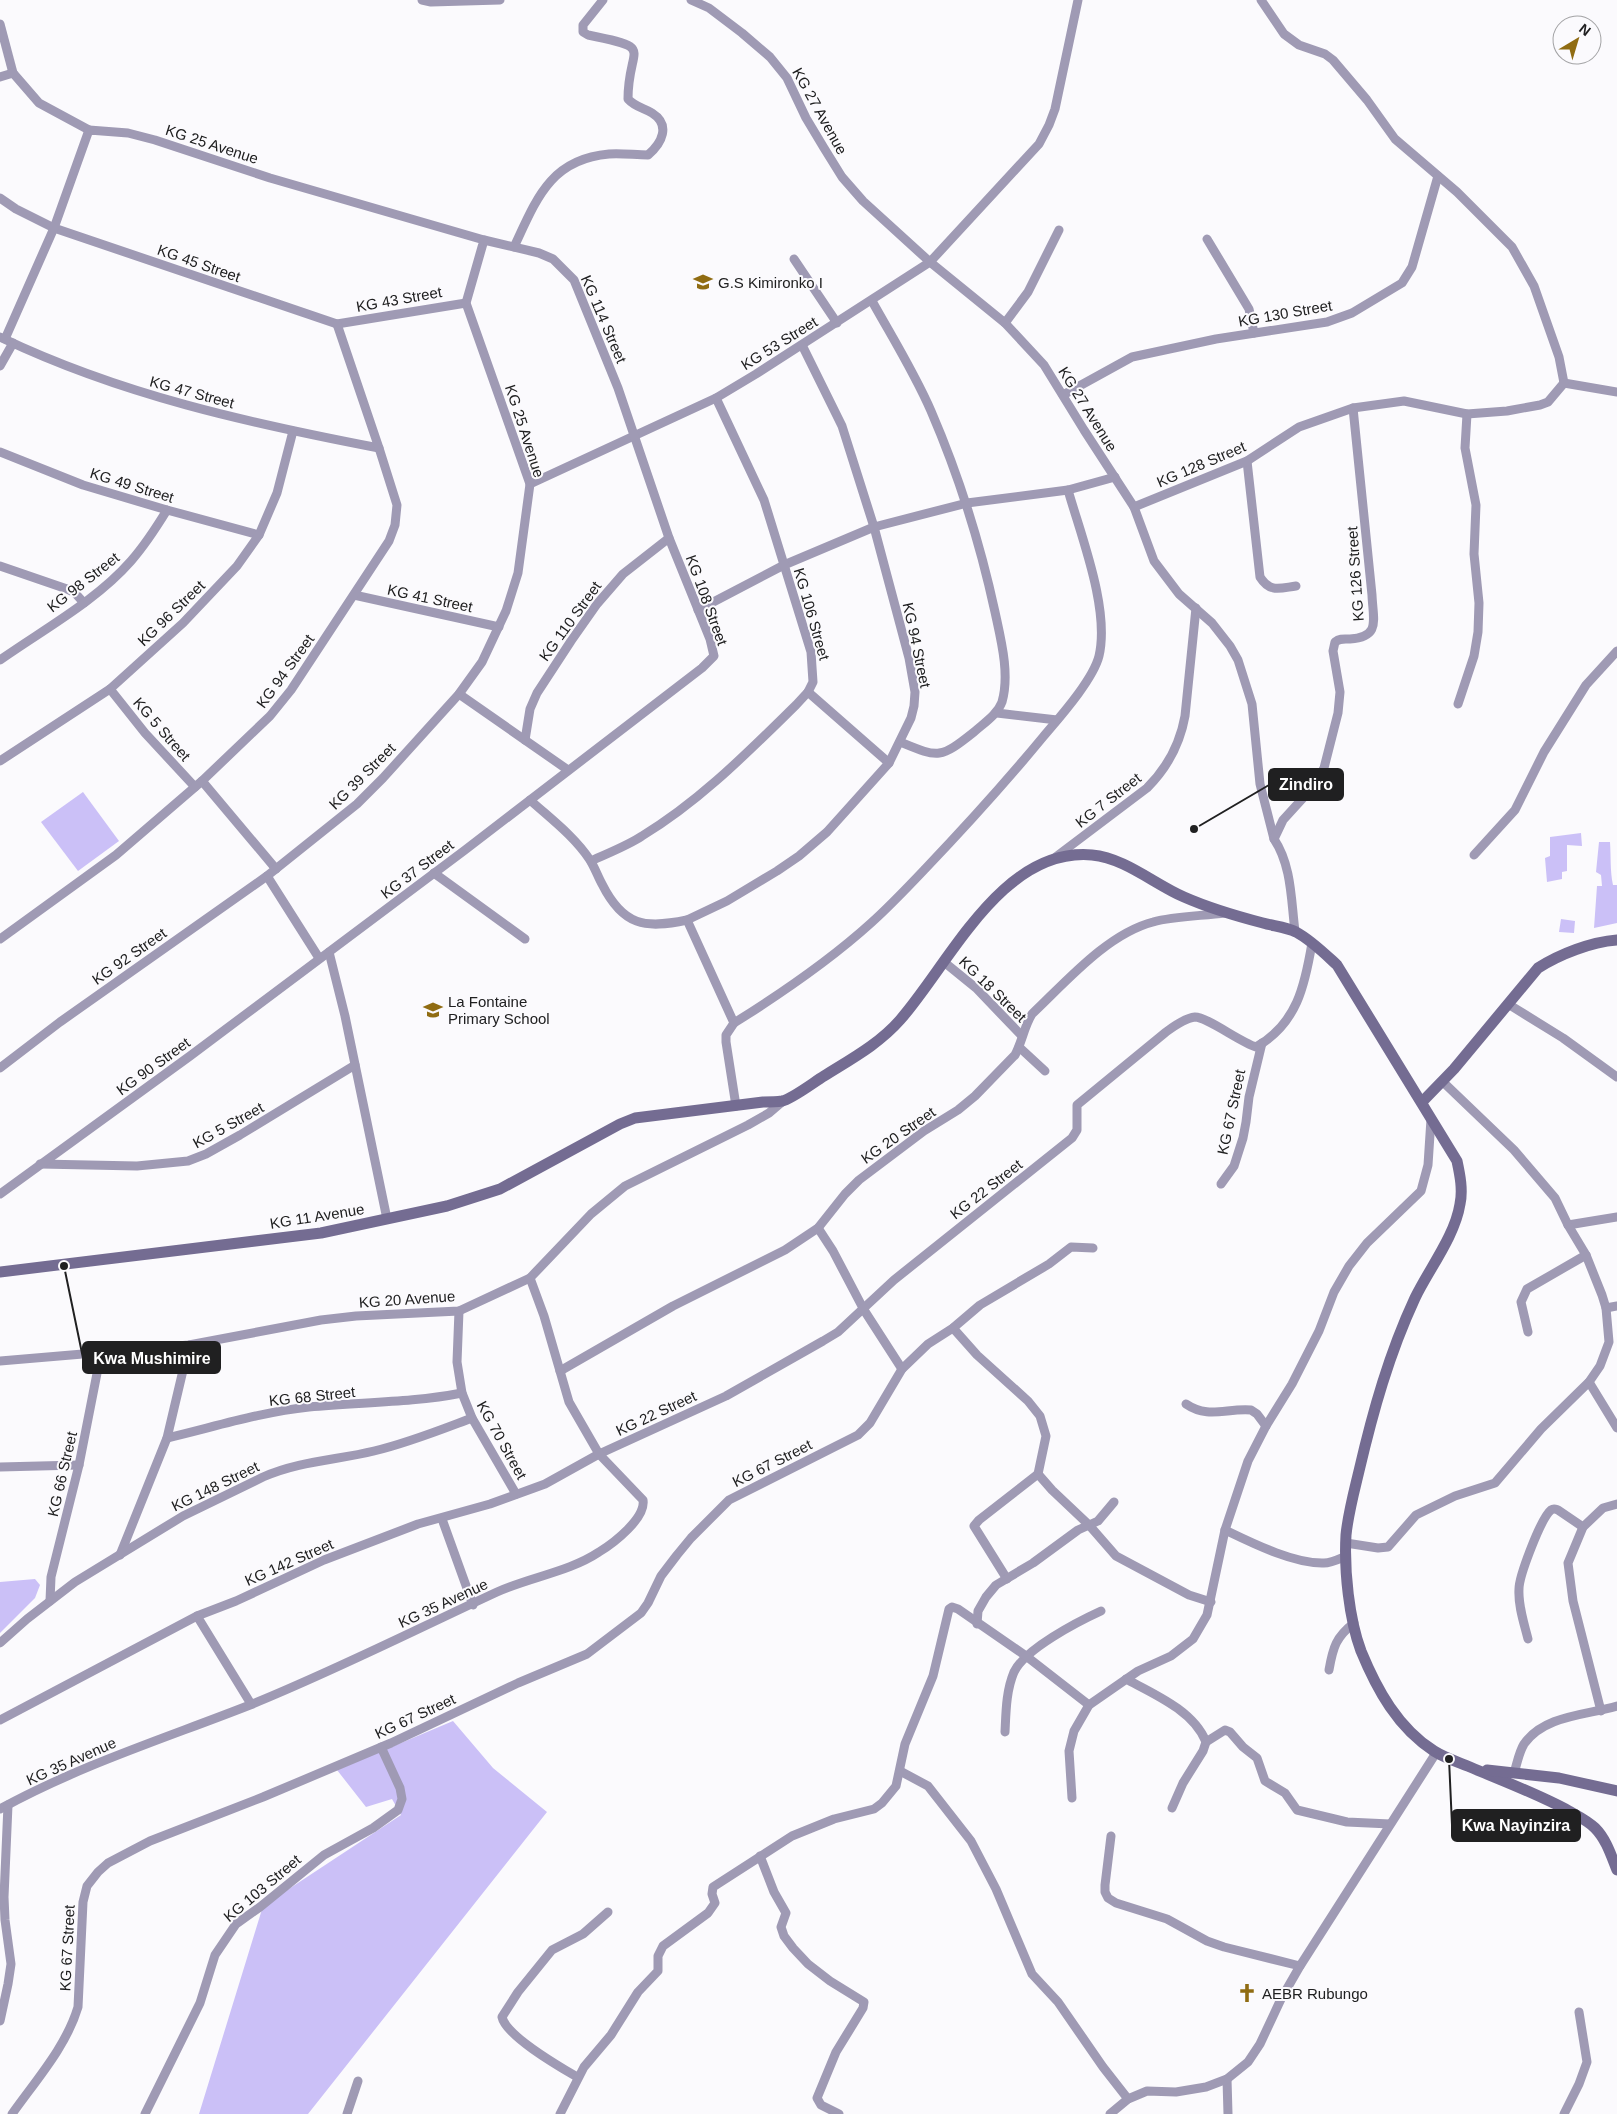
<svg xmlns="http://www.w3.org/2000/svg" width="1617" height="2114" font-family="Arial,sans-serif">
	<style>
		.green { fill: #cbc0f7 }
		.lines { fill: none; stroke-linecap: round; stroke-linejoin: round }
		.street { stroke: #9f9ab4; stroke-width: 9 }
		.secondary { stroke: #746c92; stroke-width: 11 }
		.labels { text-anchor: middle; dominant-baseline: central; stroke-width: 4; stroke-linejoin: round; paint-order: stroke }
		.street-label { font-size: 15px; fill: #202021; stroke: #fbfafd }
		.poi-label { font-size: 15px; fill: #202021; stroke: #fbfafd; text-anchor: start }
		.leader { fill: none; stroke: #202021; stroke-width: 2 }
		.callout-dot { fill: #202021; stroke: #fbfafd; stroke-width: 2 }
		.callout { fill: #202021; stroke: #202021; stroke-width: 2 }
		.callout-label { font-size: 16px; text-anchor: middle; font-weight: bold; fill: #fff }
	</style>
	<rect width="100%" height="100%" fill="#fbfafd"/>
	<!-- green -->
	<g class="green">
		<polygon points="83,792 119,841 78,871 41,822"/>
		<polygon points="1581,833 1582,846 1567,845 1567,871 1562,872 1562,879 1547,882 1545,858 1550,856 1550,837"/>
		<path d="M1599,842H1610C1611,857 1610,871 1613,885H1617V923L1594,928L1597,886H1602L1601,875L1596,872Z"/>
		<polygon points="1561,919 1575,921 1574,933 1559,932"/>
		<polygon points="35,1579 40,1585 35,1598 0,1633 0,1582"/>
		<polygon points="453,1721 493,1768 547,1812 308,2114 199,2114 263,1906 401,1815 392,1799 366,1807 337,1770"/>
	</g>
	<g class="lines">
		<!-- street -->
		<g class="street">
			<polyline points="422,0 431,2 500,0"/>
			<path d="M691,0L709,8L742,33L770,57L787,78L806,118L824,148L842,177L863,201L930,262L1005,323L1044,365L1084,430L1134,507L1154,561L1179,594L1212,623L1230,646L1238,660L1252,704L1260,784L1274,839C1292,866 1291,901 1295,931"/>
			<polyline points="1261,0 1284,34 1299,45 1325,54 1333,60 1367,100 1395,139 1457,192 1512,247 1534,286 1559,357 1564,383"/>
			<polyline points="0,24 13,73"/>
			<polyline points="0,77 13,73 39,103 89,130"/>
			<polyline points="0,198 16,209 54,228 337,324 466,303"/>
			<polyline points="1207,239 1249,309 1254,333"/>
			<path d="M514,247C536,200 550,159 609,154C622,153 635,155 648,155C662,143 671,125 652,113C644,108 635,107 628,99C628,45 657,49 588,35L583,32V25L603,0"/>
			<polyline points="794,259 837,323"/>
			<path d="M872,301C892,337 914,372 931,411C959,476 980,543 995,612C1001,640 1010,674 1002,702C997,715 984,723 974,732C940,759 939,758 900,742"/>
			<polyline points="1005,323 1028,292 1059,230"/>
			<path d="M0,337C121,395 249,423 379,448"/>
			<polyline points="0,366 13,343"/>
			<polyline points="1564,383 1617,392"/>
			<polyline points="1063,395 1132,357 1216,339 1327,322 1352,313 1402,283 1412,267 1438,176"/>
			<polyline points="0,452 83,485 167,510 259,535"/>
			<path d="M1247,461L1260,577C1270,593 1280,588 1296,586"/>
			<polyline points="530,484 716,398 756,374 930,262 1039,144 1049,125 1055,109 1078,0"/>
			<polyline points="1134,507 1247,461 1299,427 1353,408 1404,401 1467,414 1507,411 1540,405 1548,402 1564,383"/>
			<polyline points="0,566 67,589 75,593 84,603"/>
			<polyline points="354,595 499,627"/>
			<polyline points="698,610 784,565 874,527 967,503 1068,490 1115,477"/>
			<path d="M0,660C44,629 96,601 131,561C145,545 156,528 167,510"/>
			<polyline points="110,689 145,733 195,787"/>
			<polyline points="808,692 889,763"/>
			<polyline points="459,694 568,770"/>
			<polyline points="1458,704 1474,656 1478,632 1479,603 1474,554 1476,505 1465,448 1467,414"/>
			<polyline points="997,713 1057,720"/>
			<polyline points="525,740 530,709 537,693 571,641 597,604 623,574 669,538"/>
			<polyline points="0,761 110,689 183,623 237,566 259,535 277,493 293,431"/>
			<polyline points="202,781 276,869"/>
			<path d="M530,800C551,819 574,836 590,860C595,868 598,877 602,884C623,926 645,929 687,920L734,1023L726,1035V1042L736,1106"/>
			<path d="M1274,839L1283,820L1314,786L1324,768L1338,713L1340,692L1333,651L1335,642C1340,638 1344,639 1350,639C1381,637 1373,620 1372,595L1353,408"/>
			<polyline points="1474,855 1515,810 1544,752 1586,685 1617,651"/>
			<path d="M1053,859L1147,788C1167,768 1180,744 1185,716L1196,608"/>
			<path d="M591,861C608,853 627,846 642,836C700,801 748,752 796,705L808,692L813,682L811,652L764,500L716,398"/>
			<polyline points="434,873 525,939"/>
			<polyline points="267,876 319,958"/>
			<polyline points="687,920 727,901 777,871 799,856 827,832 889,763 911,718 914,706 915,692 909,658 874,527 842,426 802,345"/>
			<polyline points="0,939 116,855 202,781 270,716 291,690 389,541 395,525 397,505 379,448 337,324"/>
			<polyline points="329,952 345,1016 387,1219"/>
			<polyline points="944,962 976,988 1022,1036"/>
			<polyline points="1508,1004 1563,1038 1617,1077"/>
			<path d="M734,1023C782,993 829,961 871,923C890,906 907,888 925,869C966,826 1005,783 1043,737C1059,718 1093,680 1099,656C1110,609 1081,536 1068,490"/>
			<polyline points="1019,1047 1045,1071"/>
			<polyline points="0,1068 60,1022 267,876 357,804 383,778 459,694 482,662 506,611 518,573 530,484 466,303 484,240 270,178 155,140 128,133 89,130 54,228 5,339"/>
			<polyline points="40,1164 137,1166 188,1161 206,1154 240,1135 355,1065"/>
			<polyline points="1221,1184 1234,1166 1243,1138 1246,1122 1249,1097 1262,1043"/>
			<polyline points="0,1194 190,1056 465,850 702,668 714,656 710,639 669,538 618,388 574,280 553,259 539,253 484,240"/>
			<polyline points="1568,1225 1617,1217"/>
			<polyline points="818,1228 833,1251 864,1310 902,1369"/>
			<polyline points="1606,1308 1617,1306"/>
			<polyline points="459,1311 457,1362 462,1393 472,1418 516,1494"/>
			<polyline points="953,1328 977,1355 1028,1401 1040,1416 1046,1436 1038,1474"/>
			<polyline points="1528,1332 1521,1302 1527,1289 1586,1255"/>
			<polyline points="0,1361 189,1345 321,1320 356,1316 459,1311 530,1278 591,1214 625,1186 748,1125 769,1113 783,1101"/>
			<path d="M560,1371L673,1306L785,1250L818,1228L845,1194L859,1180L924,1131L958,1110L975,1096L1015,1055C1022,1042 1024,1027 1032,1014C1066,982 1107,934 1153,922C1174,916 1202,916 1225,913"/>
			<polyline points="1589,1382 1617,1428"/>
			<path d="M1186,1404C1208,1419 1226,1408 1251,1410L1257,1414L1266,1426"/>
			<path d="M167,1438C214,1427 261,1412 309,1407C360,1402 411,1403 462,1393"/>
			<polyline points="0,1467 79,1465"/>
			<polyline points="442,1519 473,1605"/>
			<path d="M1225,1530C1252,1543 1294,1564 1324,1563C1331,1563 1339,1559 1346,1556"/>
			<polyline points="1346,1543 1378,1548 1388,1547 1416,1515 1455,1496 1495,1483 1541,1429 1589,1382 1600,1366 1609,1342 1606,1308 1602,1295 1586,1255 1568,1225 1555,1198 1514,1150 1442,1081"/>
			<polyline points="120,1555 167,1438 189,1345"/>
			<polyline points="1007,1579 974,1526 979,1520 1038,1474 1052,1490 1089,1525 1116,1556 1189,1595 1211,1602"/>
			<polyline points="50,1601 51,1577 79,1465 101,1353"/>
			<polyline points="197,1616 251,1704"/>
			<polyline points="977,1624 978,1611 986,1597 996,1585 1033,1563 1078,1530 1098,1521 1114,1502"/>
			<path d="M1528,1639C1524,1623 1518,1606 1519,1589C1519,1576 1541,1518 1551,1510C1554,1508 1555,1509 1558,1510L1583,1527"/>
			<path d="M0,1643L27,1619L75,1582L183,1516L263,1477C299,1461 337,1460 374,1451C408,1443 440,1430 472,1418"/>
			<path d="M1329,1670C1333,1647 1336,1637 1354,1623"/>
			<path d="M1126,1679C1154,1694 1194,1711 1206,1742L1203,1751L1183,1783L1172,1808"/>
			<polyline points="1601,1711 1573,1601 1568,1563 1583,1527 1603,1508 1617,1504"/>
			<path d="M0,1720L197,1616L236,1601L324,1560L418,1524L490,1504L545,1484L599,1454L726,1396L823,1341L838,1332L894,1280L1072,1138L1077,1130V1105L1166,1032C1174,1026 1185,1018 1195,1017C1207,1017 1240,1042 1256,1047C1297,1024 1305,985 1312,943"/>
			<path d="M1005,1732C1006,1712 1006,1691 1014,1672C1025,1649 1077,1622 1101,1611"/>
			<polyline points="1206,1742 1225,1730 1230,1732 1243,1747 1257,1758 1265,1781 1285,1793 1297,1810 1347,1822 1390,1824"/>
			<polyline points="900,1771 928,1786 971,1841 996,1889 1032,1974 1058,2002 1103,2067 1128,2099"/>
			<path d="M1514,1773C1517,1764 1519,1752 1524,1744C1544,1715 1587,1715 1617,1706"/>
			<polyline points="1072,1798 1069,1751 1074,1731 1089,1705 1138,1671 1171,1656 1193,1639 1207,1615 1225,1530 1248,1461 1266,1426 1292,1384 1319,1331 1334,1292 1349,1266 1367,1243 1421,1191 1428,1165 1431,1119"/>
			<path d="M0,1809C80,1765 166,1738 250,1705C334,1671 415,1630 497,1592C530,1577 569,1572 599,1552C614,1543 646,1518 643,1500L599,1454L569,1402L544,1316L530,1278"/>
			<polyline points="1111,1836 1105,1885 1105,1892 1108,1898 1116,1903 1167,1919 1207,1941 1224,1947 1300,1966"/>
			<polyline points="760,1856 774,1892 786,1913 781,1927 784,1936 793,1948 808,1964 830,1981 864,2002 863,2008 836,2052 817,2098 821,2105 839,2114"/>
			<polyline points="0,2021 8,1984 11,1964 5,1920 4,1897 8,1805"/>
			<path d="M577,2077C560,2067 506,2036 502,2017L518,1992L552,1950L583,1934L608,1912"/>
			<polyline points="1227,2079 1228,2114"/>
			<path d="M12,2114C36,2080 66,2047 78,2007L83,1902L87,1886L98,1872L108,1863L150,1841L263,1797L391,1743L518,1683L587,1654L641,1613L648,1603L661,1576L677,1555L691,1538L729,1500L858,1435L870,1423L902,1369L928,1344L953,1328L980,1305L1049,1264L1071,1247L1093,1248"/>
			<polyline points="145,2114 200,2003 215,1955 236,1924 260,1907 324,1855 373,1828 398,1810 402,1799 400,1788 381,1747"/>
			<polyline points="347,2114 358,2081"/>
			<polyline points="560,2114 584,2067 611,2035 638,1992 658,1971 658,1956 663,1946 708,1913 715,1903 712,1894 713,1887 792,1836 834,1819 874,1809 882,1803 896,1786 905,1744 933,1676 949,1609 952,1607 958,1609 1026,1656 1089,1705"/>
			<polyline points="1110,2114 1128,2099 1147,2091 1176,2092 1206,2087 1227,2079 1248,2062 1260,2044 1281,1999 1300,1966 1436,1753"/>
			<polyline points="1564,2114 1579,2084 1587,2062 1579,2012"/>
		</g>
		<!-- secondary -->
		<g class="secondary">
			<path d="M1422,1102L1454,1069L1538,968C1560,954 1591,942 1617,940"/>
			<path d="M0,1272L321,1233L447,1206L500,1189L620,1124L635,1118L763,1102C769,1102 776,1102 782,1101C792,1099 814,1082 824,1076C851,1059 879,1044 900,1020C950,963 1002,847 1092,855C1125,858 1154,884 1184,897C1209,908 1236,916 1263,923C1273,926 1286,927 1296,932C1311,940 1324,953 1337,965L1457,1161C1460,1175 1463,1190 1460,1204C1455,1236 1429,1269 1415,1298C1389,1354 1373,1411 1359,1471C1354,1492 1348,1514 1346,1535C1344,1570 1349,1619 1361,1651C1377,1690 1398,1728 1434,1751C1445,1758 1458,1762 1470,1767C1503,1781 1538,1794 1569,1811C1578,1816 1588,1821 1595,1828C1606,1839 1611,1855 1617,1870"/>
			<polyline points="1487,1770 1559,1778 1617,1791"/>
		</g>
	</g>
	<!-- icons -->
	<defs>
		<g id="school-bare" transform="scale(1.5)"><path d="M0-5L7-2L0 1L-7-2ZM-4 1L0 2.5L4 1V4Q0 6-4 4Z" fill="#906c12" stroke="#fbfafd" stroke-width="2.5" paint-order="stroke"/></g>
		<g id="church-bare" transform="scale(1.5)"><path d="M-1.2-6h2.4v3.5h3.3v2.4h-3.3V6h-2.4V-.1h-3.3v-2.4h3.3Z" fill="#906c12" stroke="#fbfafd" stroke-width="2.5" paint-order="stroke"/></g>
	</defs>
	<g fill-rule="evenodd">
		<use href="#school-bare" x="703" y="282"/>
		<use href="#school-bare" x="433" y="1010"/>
		<use href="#church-bare" x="1247" y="1993"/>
	</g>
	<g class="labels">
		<!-- street labels -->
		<g class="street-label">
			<text transform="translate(820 111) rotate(61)">KG 27 Avenue</text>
			<text transform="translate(212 144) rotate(18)">KG 25 Avenue</text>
			<text transform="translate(199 263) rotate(19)">KG 45 Street</text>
			<text transform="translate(399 299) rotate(-10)">KG 43 Street</text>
			<text transform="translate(1285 313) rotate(-10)">KG 130 Street</text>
			<text transform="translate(604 319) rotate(67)">KG 114 Street</text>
			<text transform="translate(779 343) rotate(-32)">KG 53 Street</text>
			<text transform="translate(192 392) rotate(15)">KG 47 Street</text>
			<text transform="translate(1088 409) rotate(58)">KG 27 Avenue</text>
			<text transform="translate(525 431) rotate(72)">KG 25 Avenue</text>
			<text transform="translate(1201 464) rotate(-23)">KG 128 Street</text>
			<text transform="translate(132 485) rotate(17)">KG 49 Street</text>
			<text transform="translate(1355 574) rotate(-94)">KG 126 Street</text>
			<text transform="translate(83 582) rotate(-38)">KG 98 Street</text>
			<text transform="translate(430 598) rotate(12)">KG 41 Street</text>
			<text transform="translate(707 600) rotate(70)">KG 108 Street</text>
			<text transform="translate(171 613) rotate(-44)">KG 96 Street</text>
			<text transform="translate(812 614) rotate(74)">KG 106 Street</text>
			<text transform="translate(570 621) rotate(-54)">KG 110 Street</text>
			<text transform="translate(917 645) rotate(78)">KG 94 Street</text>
			<text transform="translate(285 671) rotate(-54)">KG 94 Street</text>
			<text transform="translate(162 729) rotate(49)">KG 5 Street</text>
			<text transform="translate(362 776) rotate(-45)">KG 39 Street</text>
			<text transform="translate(1108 800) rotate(-38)">KG 7 Street</text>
			<text transform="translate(417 869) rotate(-37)">KG 37 Street</text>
			<text transform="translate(129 956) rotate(-35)">KG 92 Street</text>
			<text transform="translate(993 989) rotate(44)">KG 18 Street</text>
			<text transform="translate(153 1066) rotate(-36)">KG 90 Street</text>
			<text transform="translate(1231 1112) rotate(-78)">KG 67 Street</text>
			<text transform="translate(228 1125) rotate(-29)">KG 5 Street</text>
			<text transform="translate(898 1135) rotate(-35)">KG 20 Street</text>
			<text transform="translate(986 1189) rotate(-38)">KG 22 Street</text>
			<text transform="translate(317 1216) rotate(-9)">KG 11 Avenue</text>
			<text transform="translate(407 1299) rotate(-4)">KG 20 Avenue</text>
			<text transform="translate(312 1396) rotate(-6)">KG 68 Street</text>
			<text transform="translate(656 1413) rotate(-25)">KG 22 Street</text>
			<text transform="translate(502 1440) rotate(61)">KG 70 Street</text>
			<text transform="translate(772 1463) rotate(-27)">KG 67 Street</text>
			<text transform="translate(62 1474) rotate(-77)">KG 66 Street</text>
			<text transform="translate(215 1486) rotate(-26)">KG 148 Street</text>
			<text transform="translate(289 1562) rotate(-24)">KG 142 Street</text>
			<text transform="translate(443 1603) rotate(-25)">KG 35 Avenue</text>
			<text transform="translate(415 1716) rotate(-25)">KG 67 Street</text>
			<text transform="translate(71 1761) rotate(-24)">KG 35 Avenue</text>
			<text transform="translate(262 1888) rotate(-40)">KG 103 Street</text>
			<text transform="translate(67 1948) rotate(-87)">KG 67 Street</text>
		</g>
		<!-- poi labels -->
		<g class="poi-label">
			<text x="718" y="282">G.S Kimironko I</text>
			<text x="448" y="1001">La Fontaine<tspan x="448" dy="17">Primary School</tspan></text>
			<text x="1262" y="1993">AEBR Rubungo</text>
		</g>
	</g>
	<!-- callouts -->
	<path class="leader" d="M1194 829L1269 785M64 1266L83 1358M1449 1759L1452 1825"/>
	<g class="callout-dot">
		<circle cx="1194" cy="829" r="5"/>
		<circle cx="64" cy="1266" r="5"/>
		<circle cx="1449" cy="1759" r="5"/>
	</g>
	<g class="callout">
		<rect x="1269" y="769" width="74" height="31" rx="5"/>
		<rect x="83" y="1342" width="137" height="31" rx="5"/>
		<rect x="1452" y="1810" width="128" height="31" rx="5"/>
	</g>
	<g class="callout-label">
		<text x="1306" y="790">Zindiro</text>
		<text x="152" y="1364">Kwa Mushimire</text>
		<text x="1516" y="1831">Kwa Nayinzira</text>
	</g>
	<!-- north arrow -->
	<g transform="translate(1577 40) rotate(38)"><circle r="24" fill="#fbfafd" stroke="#a3a3a5"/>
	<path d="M0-4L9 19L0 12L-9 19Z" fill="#906c12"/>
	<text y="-8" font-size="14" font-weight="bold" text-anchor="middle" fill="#202021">N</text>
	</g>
</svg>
